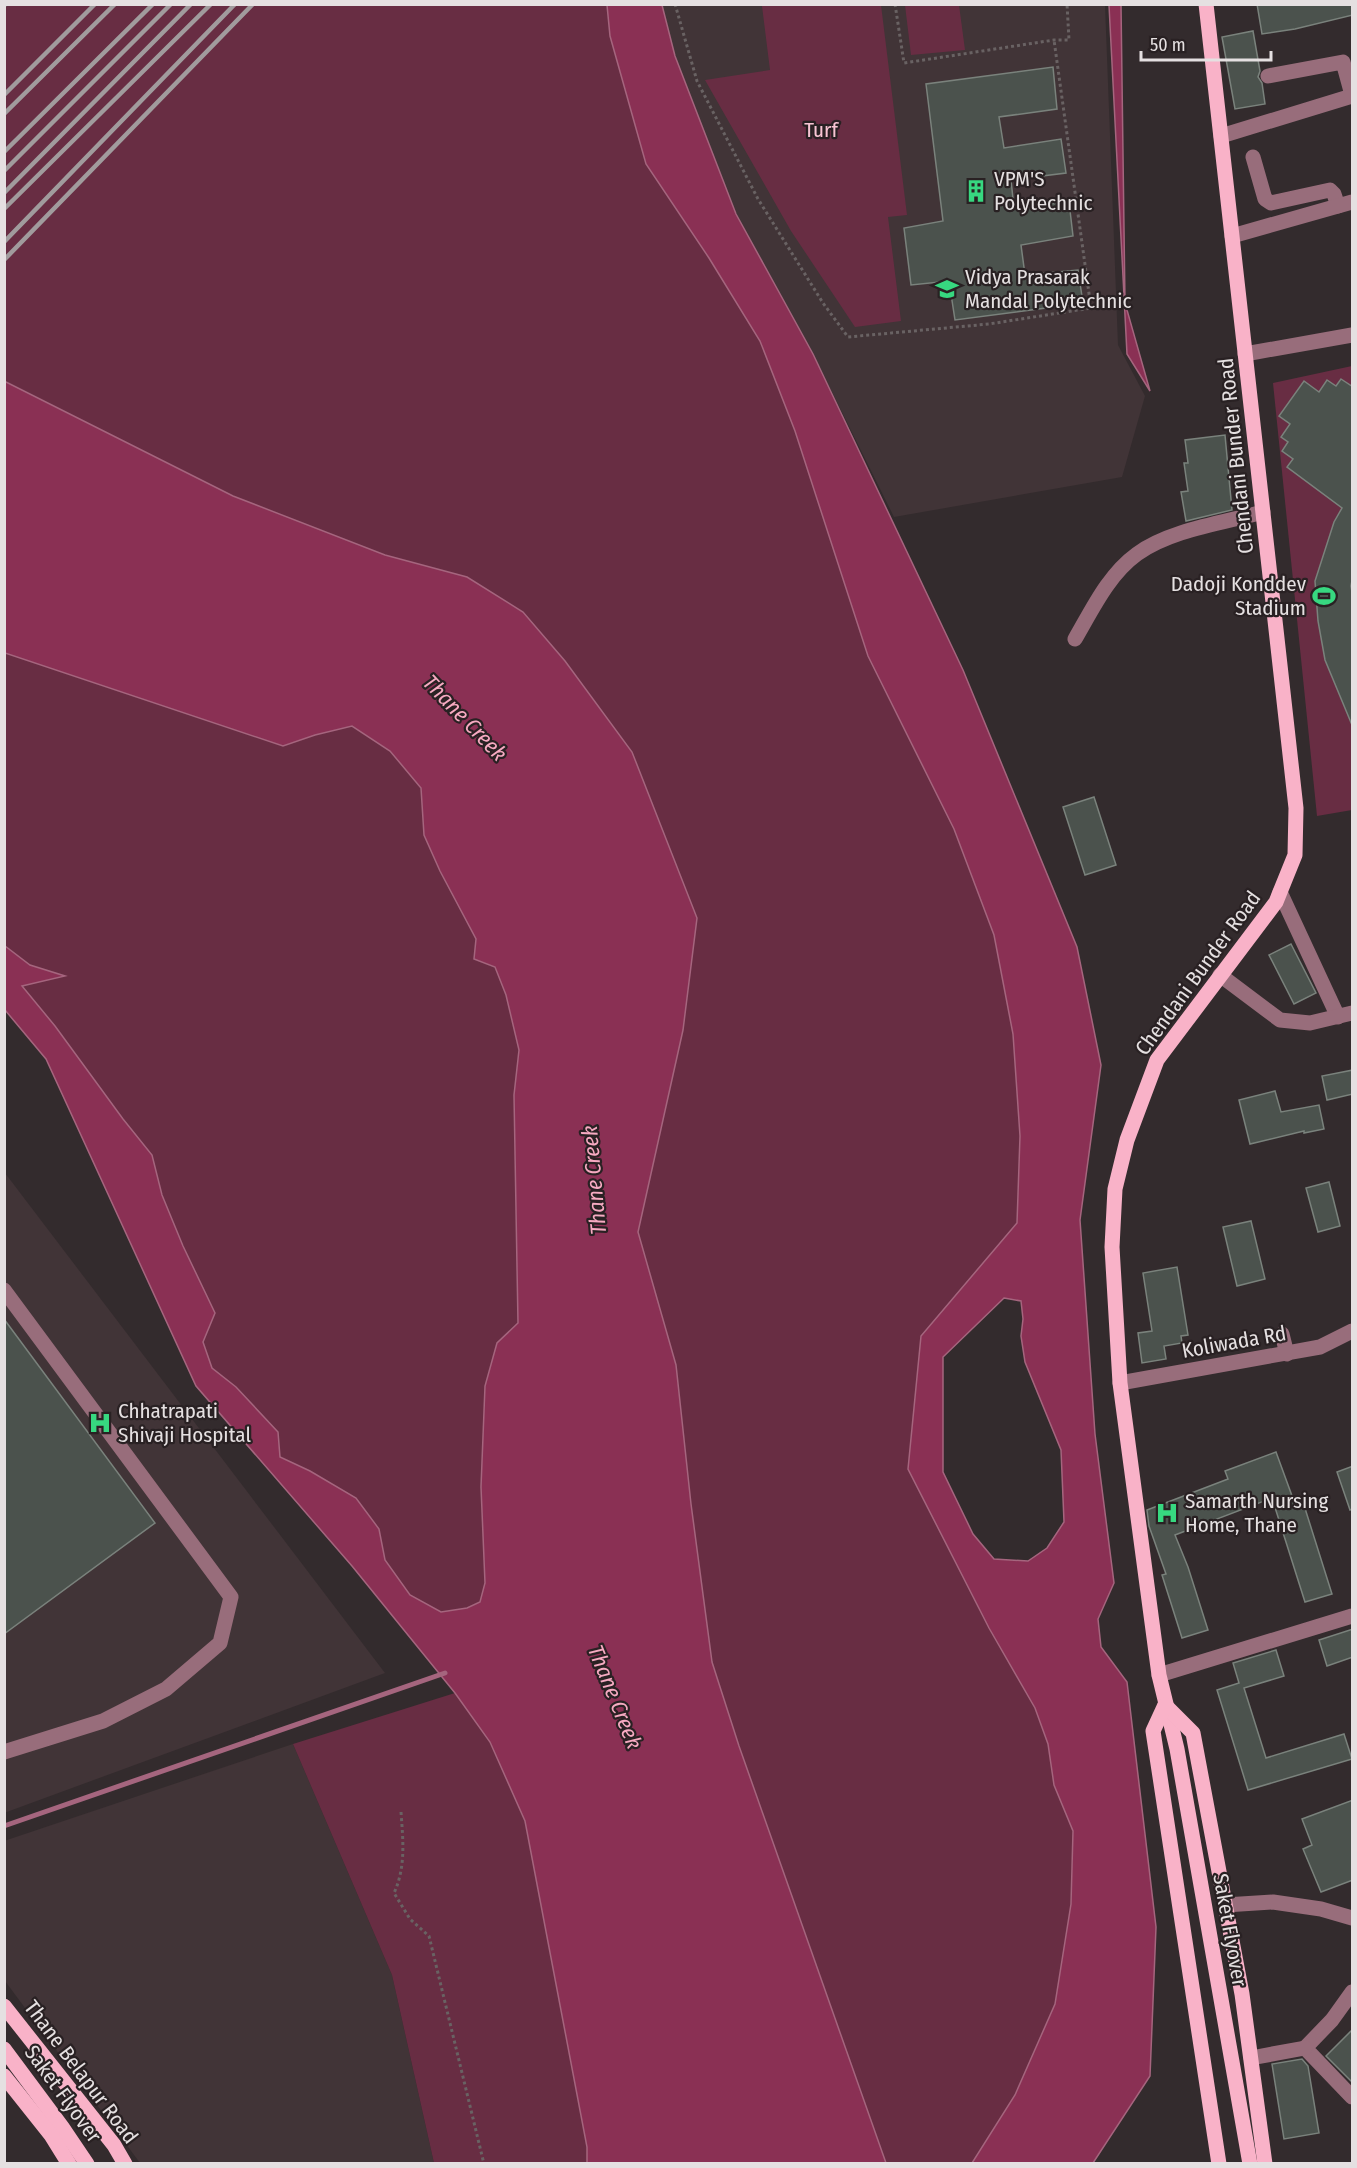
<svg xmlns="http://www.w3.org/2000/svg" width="1357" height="2168" font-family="'Fira Sans Condensed',sans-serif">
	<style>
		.built { fill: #413437 }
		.green { fill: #682d43 }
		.water { fill: #8a3054; stroke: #a5657e; stroke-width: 1.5; fill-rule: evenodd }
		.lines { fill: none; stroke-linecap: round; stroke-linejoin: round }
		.stream { stroke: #a5657e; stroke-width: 5 }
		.building { fill: #4b524d; stroke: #7a827c; stroke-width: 1.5 }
		.path { stroke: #696263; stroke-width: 3; stroke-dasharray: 3 3; stroke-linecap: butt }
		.minor { stroke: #986d7b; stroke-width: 15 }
		.major { stroke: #f9b2c8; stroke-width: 15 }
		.rail { stroke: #a19b9d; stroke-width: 4.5 }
		.labels { text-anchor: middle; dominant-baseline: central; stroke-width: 4.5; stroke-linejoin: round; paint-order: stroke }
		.park-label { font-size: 21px; fill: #f8c4d3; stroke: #292123 }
		.poi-label { font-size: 21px; fill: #e5e0e1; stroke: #292123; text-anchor: start }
		.street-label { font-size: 21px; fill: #e5e0e1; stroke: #292123 }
		.water-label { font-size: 22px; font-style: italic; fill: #f7aac2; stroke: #292123 }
	</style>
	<rect width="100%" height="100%" fill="#332b2d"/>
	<!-- built -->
	<g class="built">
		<polygon points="662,5 1105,5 1118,345 1145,396 1122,477 894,517 813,354 736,214 675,56"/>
		<polygon points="5,1173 385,1673 4,1813"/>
		<polygon points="293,1744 392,1975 434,2163 140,2163 5,1981 4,1841"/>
	</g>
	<!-- green -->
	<g class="green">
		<polygon points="771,4 881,5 907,215 888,217 901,321 855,327 791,231 705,80 770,70 762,6"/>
		<polygon points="4,5 607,5 610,36 646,164 709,258 760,341 954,829 994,935 1013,1034 1020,1136 1017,1224 921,1336 908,1469 989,1628 1035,1708 1048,1744 1054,1785 1073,1831 1071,1904 1055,2004 1015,2095 972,2163 886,2163 739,1746 712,1662 691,1504 676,1365 638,1232 683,1030 632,752 565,661 523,612 467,577 385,555 233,496 5,381"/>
		<polygon points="905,5 959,5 965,50 911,55"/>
		<polygon points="1352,366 1352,810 1317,816 1273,383"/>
		<polygon points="5,653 283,746 315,735 352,726 390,751 421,788 424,835 440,871 477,939 474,959 495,967 506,995 519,1050 514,1095 518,1323 497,1343 485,1386 481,1487 485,1583 480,1602 467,1608 441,1612 410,1595 385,1560 379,1529 310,1471 280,1457 236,1387 212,1368 202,1342 183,1246 162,1195 152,1155 123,1119 55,1026 21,985 64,976 30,965 5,946"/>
		<polygon points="455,1693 490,1742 525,1821 587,2147 587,2163 434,2163 392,1975 293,1744"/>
	</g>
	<!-- water -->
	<g class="water">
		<path d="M607,5H662L675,56L736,214L813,354L963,670L1077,947L1101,1065L1080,1220L1095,1434L1114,1583L1098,1619L1101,1647L1127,1682L1156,1927L1150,2076L1093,2163H972L1015,2095L1055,2004L1071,1904L1073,1831L1054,1785L1048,1744L1035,1708L989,1628L908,1469L921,1336L1017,1223L1020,1136L1013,1034L994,935L954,829L868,656L795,431L760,341L709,258L646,164L610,36ZM1004,1298L1021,1301L1023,1319L1021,1336L1025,1362L1061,1450L1064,1522L1047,1548L1028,1561L994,1559L973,1534L943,1472V1357Z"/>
		<polygon points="1109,5 1121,5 1125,303 1150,391 1127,354"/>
		<polygon points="4,381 233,496 385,555 467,577 523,612 565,661 632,752 697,918 683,1030 638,1232 676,1365 691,1504 712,1662 739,1746 886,2163 587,2163 587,2147 525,1821 490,1742 455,1693 352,1566 196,1386 46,1059 5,1010 5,946 30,965 65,976 22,986 55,1026 123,1119 152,1155 162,1195 183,1246 215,1313 203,1342 212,1368 236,1387 278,1432 280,1457 310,1471 356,1498 379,1529 385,1560 410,1595 441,1612 467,1608 480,1602 485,1583 481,1487 485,1386 497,1343 518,1323 514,1095 519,1050 506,995 495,967 474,959 476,939 440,871 424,835 421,788 390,751 352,726 315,735 283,746 5,653"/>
	</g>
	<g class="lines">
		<!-- stream -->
		<polyline class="stream" points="4,1826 445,1673"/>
	</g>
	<!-- building -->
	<g class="building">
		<polygon points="1257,4 1353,4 1353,15 1295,29 1262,34"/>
		<polygon points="1253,31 1260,71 1258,77 1262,83 1265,104 1235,109 1222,37"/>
		<polygon points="1053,67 1057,109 999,117 1004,148 1061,139 1066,173 1011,180 1014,208 1069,202 1073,236 1021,245 1025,275 1078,270 1083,303 955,320 949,281 911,285 904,228 943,221 926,84"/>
		<polygon points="1341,379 1353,387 1353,575 1351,586 1353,599 1352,725 1325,660 1318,621 1315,581 1334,522 1342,508 1287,467 1293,459 1282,451 1288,442 1281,437 1290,424 1279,416 1304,381 1319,392 1327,380 1336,386"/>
		<polygon points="1225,435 1232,510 1186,521 1181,492 1188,491 1184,463 1188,463 1185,440"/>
		<polygon points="1094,797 1116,865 1085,875 1063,807"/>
		<polygon points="1291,944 1316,993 1294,1004 1269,955"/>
		<polygon points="1353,1070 1353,1094 1327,1100 1322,1076"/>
		<polygon points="1275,1091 1281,1112 1319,1105 1324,1129 1304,1133 1304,1131 1250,1144 1239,1100"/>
		<polygon points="1329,1182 1340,1226 1318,1232 1306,1188"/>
		<polygon points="1251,1221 1265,1279 1237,1286 1223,1227"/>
		<polygon points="1177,1267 1188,1335 1181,1336 1182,1343 1164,1346 1166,1359 1142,1363 1138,1333 1152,1331 1143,1273"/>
		<polygon points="4,1319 155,1523 4,1634"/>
		<polygon points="1276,1452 1295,1504 1303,1502 1332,1594 1305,1602 1272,1498 1175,1535 1188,1567 1208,1630 1182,1638 1162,1575 1166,1574 1149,1526 1147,1510 1228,1479 1225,1471"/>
		<polygon points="1353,1466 1353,1509 1350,1510 1337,1472"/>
		<polygon points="1353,1629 1353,1657 1327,1666 1319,1640"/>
		<polygon points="1276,1650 1284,1676 1244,1688 1266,1758 1344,1734 1352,1759 1248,1790 1217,1690 1239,1683 1233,1663"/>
		<polygon points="1353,1800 1353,1880 1321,1892 1303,1849 1312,1845 1302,1819"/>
		<polygon points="1353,2029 1353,2083 1326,2056"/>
		<polygon points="1302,2059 1308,2066 1319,2133 1284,2139 1272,2064"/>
	</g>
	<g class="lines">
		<!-- path -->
		<g class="path">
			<polyline points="675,4 697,81 758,199 823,303 848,337 989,324 1091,308 1054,40"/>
			<polyline points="895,4 904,63 1054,40 1069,40 1067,4"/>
			<polyline points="4,7 7,4"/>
			<path d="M401,1812C403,1840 406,1867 394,1893L410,1919L429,1936L484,2164"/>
		</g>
		<!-- minor -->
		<g class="minor">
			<polyline points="1268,76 1343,62 1352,95"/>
			<polyline points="1221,136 1352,96"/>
			<polyline points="1253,157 1265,199 1271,203 1330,190 1334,194 1338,206"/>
			<polyline points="1232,236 1352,202"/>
			<polyline points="1245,354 1352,335"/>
			<path d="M1075,639C1092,610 1108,575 1137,554C1170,530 1223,523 1263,512"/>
			<polyline points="1280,892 1338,1017"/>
			<polyline points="1220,975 1280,1020 1310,1023 1352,1013"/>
			<polyline points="4,1290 231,1597 220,1643 166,1689 103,1721 4,1752"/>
			<polyline points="1282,1334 1287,1354"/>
			<polyline points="1120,1383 1320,1347 1352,1331"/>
			<polyline points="1159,1675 1352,1616"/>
			<polyline points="1225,1905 1273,1902 1321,1909 1352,1918"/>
			<polyline points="1352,1992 1332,2020 1305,2048 1352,2097"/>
			<polyline points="1251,2058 1305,2048"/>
		</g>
		<!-- major -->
		<g class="major">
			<polyline points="1206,4 1296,808 1295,855 1276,902 1157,1060 1127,1140 1115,1189 1112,1247 1120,1383 1159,1675 1177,1749 1250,2164"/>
			<polyline points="1165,1705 1193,1733 1242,1994 1265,2164"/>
			<polyline points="1165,1705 1153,1731 1219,2164"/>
			<polyline points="4,2006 114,2145 125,2164"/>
			<polyline points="4,2049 62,2127 87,2164"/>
			<polyline points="4,2076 51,2135 69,2164"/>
		</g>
		<!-- rail -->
		<g class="rail">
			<polyline points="4,95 95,4"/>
			<polyline points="4,114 115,4"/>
			<polyline points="4,152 153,4"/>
			<polyline points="4,171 171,4"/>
			<polyline points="4,193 191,4"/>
			<polyline points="4,209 211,4"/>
			<polyline points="4,242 235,4"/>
			<polyline points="4,260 253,4"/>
		</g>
	</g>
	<!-- icons -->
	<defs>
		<g id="building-bare" transform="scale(1.8)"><path d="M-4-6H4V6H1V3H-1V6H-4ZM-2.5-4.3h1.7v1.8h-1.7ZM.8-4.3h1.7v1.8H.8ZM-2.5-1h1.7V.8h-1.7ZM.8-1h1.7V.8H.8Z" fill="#37d880" stroke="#292123" stroke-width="2.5" paint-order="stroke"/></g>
		<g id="university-bare" transform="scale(1.8)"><path d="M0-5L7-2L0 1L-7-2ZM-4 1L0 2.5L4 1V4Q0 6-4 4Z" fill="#37d880" stroke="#292123" stroke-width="2.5" paint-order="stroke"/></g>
		<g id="stadium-bare" transform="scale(1.8)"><path d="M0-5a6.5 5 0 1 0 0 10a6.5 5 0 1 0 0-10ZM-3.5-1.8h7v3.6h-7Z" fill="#37d880" stroke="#292123" stroke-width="2.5" paint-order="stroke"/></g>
		<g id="hospital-bare" transform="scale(1.8)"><path d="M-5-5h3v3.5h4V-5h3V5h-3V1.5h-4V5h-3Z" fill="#37d880" stroke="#292123" stroke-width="2.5" paint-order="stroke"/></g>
	</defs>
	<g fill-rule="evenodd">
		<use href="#building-bare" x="976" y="191"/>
		<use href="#university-bare" x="947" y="289"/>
		<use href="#stadium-bare" x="1324" y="596"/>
		<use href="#hospital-bare" x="100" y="1423"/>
		<use href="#hospital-bare" x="1167" y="1513"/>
	</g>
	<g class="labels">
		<!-- park labels -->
		<g class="park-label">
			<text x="821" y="130">Turf</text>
		</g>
		<!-- poi labels -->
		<g class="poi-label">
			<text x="994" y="179">VPM'S<tspan x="994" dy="24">Polytechnic</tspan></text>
			<text x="965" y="277">Vidya Prasarak<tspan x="965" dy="24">Mandal Polytechnic</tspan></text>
			<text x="1306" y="584" text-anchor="end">Dadoji Konddev<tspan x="1306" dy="24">Stadium</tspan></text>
			<text x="118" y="1411">Chhatrapati<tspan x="118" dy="24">Shivaji Hospital</tspan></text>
			<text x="1185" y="1501">Samarth Nursing<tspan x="1185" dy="24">Home, Thane</tspan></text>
		</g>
		<!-- street labels -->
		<g class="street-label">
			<text transform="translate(1236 456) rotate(-96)">Chendani Bunder Road</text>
			<text transform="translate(1198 973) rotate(-54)">Chendani Bunder Road</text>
			<text transform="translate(1234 1342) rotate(-10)">Koliwada Rd</text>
			<text transform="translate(1230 1930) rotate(80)">Saket Flyover</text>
			<text transform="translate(81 2072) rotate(53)">Thane Belapur Road</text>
			<text transform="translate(63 2094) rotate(54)">Saket Flyover</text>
		</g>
		<!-- water labels -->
		<g class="water-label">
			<text transform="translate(465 718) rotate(46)">Thane Creek</text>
			<text transform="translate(594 1180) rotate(-95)">Thane Creek</text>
			<text transform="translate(615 1697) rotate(68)">Thane Creek</text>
		</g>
	</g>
	<!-- border -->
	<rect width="1357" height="2168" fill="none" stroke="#e5e0e1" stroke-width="12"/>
	<!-- scale -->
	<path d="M1141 51v9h130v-9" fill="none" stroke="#e5e0e1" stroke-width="3"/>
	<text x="1150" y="51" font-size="18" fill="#e5e0e1" stroke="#292123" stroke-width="4.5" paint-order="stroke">50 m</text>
</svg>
